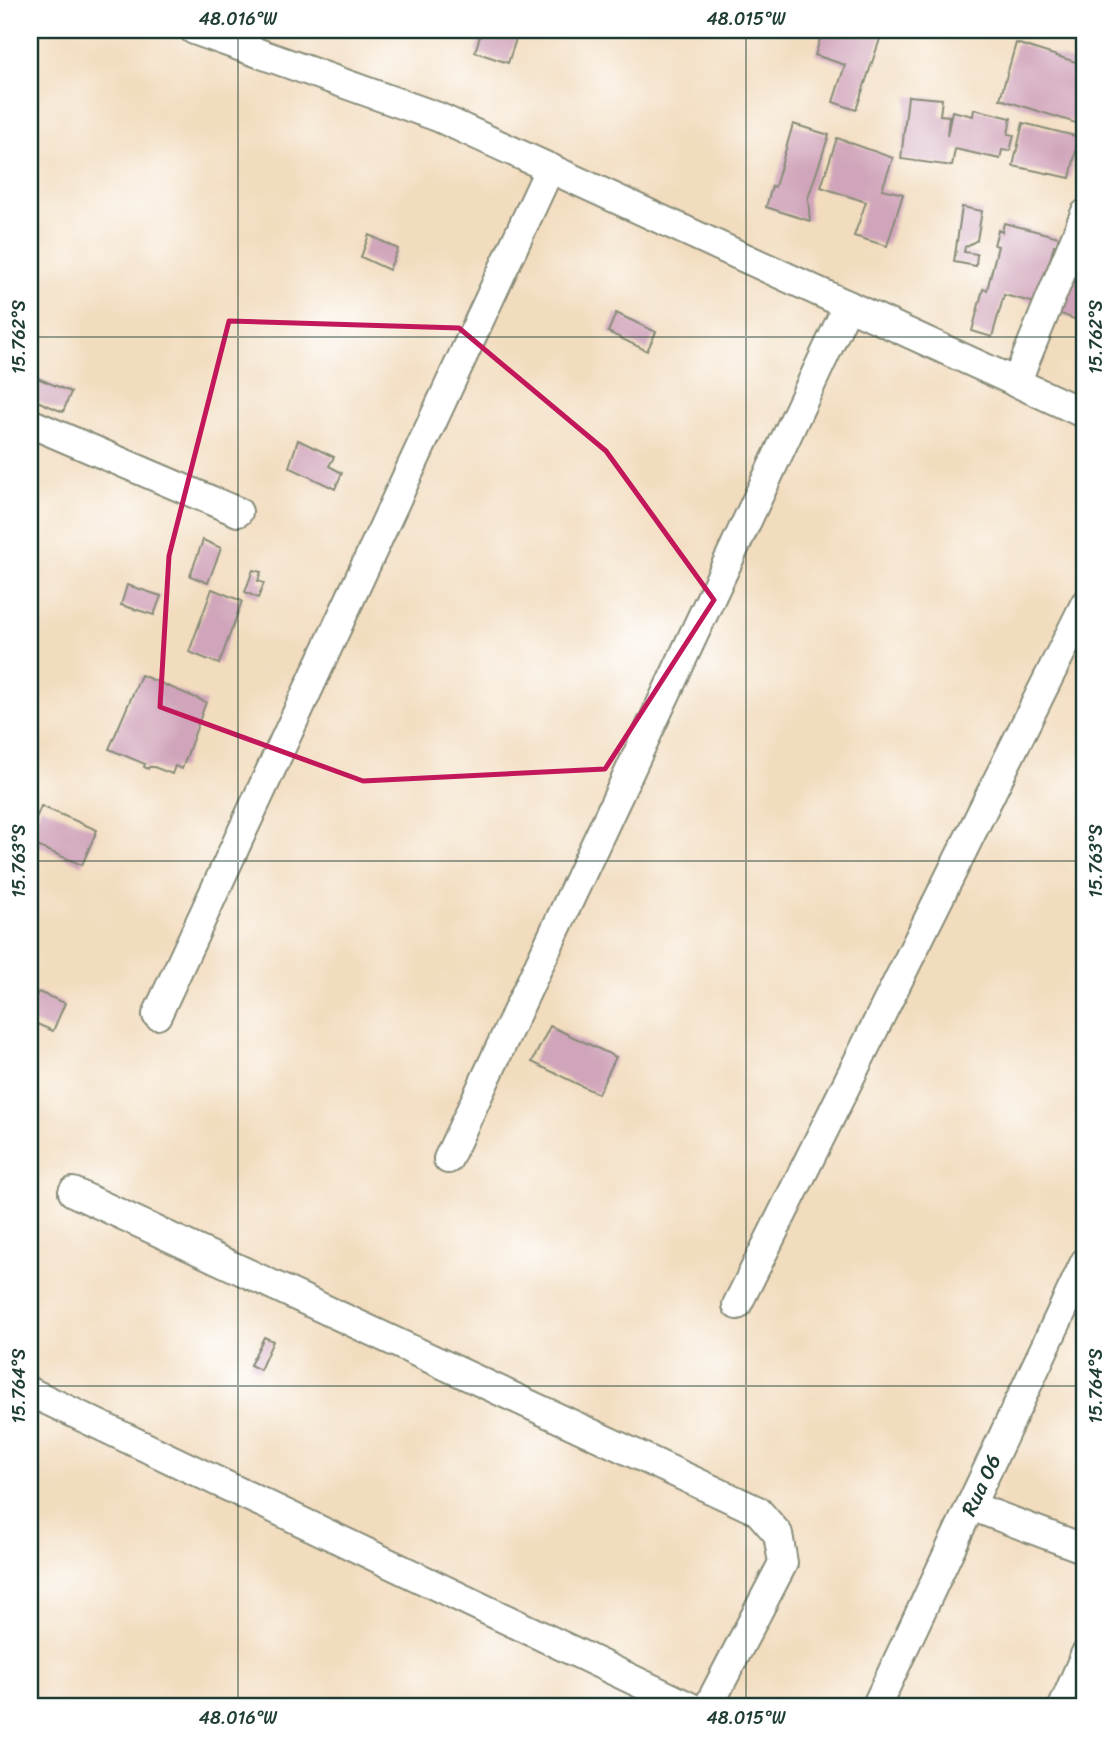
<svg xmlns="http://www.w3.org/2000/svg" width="1115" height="1737" font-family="Sriracha,sans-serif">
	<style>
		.building { fill: #d0a4ba }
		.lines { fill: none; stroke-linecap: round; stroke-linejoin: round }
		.minor-casing { stroke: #888c79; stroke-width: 32 }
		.minor { stroke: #fff; stroke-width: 28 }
		.marked { fill: none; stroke: #c2185b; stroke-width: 5; stroke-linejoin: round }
		.ticks { fill: none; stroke: #1f3d34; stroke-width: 2; stroke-opacity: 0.45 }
		.labels { text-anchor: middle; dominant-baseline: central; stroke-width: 7; stroke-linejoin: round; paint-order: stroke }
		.street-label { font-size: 21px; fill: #1f3d34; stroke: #fff }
		.neatline { fill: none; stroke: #1f3d34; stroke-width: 2.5 }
		.ticks-label { font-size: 18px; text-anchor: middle; fill: #1f3d34 }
	</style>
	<rect width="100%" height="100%" fill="#fff"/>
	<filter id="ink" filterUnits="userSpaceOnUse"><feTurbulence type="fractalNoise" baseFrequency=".0143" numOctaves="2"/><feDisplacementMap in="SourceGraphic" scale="14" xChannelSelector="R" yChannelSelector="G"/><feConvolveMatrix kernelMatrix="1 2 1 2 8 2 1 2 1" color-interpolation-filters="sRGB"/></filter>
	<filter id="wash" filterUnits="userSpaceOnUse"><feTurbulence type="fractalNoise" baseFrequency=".00686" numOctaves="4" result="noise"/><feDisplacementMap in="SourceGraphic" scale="28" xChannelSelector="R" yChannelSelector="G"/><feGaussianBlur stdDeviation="1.57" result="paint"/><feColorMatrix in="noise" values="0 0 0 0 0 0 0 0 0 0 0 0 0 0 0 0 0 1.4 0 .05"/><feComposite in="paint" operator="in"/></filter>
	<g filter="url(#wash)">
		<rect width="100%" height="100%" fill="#f2dcbe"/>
		<g id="blocks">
			<!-- building -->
			<g class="building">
				<polygon points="482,30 519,30 508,63 475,52"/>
				<polygon points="823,30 883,30 856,110 833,102 845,65 815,55"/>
				<polygon points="1016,43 1085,65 1085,113 1082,125 1000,99"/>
				<polygon points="908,96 942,99 940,115 949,116 947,136 952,111 973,116 974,109 1011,118 1008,134 1014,135 1010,151 1002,150 1000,159 955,149 952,166 901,159"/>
				<polygon points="1023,123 1079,137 1070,178 1013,166"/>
				<polygon points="793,124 829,135 808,198 810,221 766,207 772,186 775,187"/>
				<polygon points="1082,126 1085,127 1085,140 1078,137"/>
				<polygon points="837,138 893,158 882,189 903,194 887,246 854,236 866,202 821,187"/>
				<polygon points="962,207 982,211 977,240 965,247 964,252 977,254 976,266 954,262"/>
				<polygon points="1004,223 1059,237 1057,245 1054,245 1039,304 1004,295 992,337 972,331 983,289 987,290 998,246 994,245 998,230 1002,232"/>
				<polygon points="369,235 398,249 389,270 361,257"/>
				<polygon points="1074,271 1085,276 1085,323 1058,313"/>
				<polygon points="616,313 656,332 647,351 608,332"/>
				<polygon points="30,375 71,392 63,412 30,398"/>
				<polygon points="298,440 334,457 329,466 342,473 335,489 289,467"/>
				<polygon points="203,540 221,548 208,583 190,576"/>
				<polygon points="253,570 261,572 258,581 264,583 258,598 245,592"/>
				<polygon points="127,585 161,596 154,615 121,605"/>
				<polygon points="212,589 242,601 219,664 189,652"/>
				<polygon points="141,675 206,702 182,769 175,766 172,774 154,767 149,767 148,769 144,767 145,764 109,749"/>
				<polygon points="41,806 97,830 82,865 30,843 30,834"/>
				<polygon points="38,992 65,1003 53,1031 30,1021 30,1011"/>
				<polygon points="550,1026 616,1057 598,1094 532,1062"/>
				<polygon points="264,1337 273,1341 260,1370 250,1365"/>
			</g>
		</g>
	</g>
	<g filter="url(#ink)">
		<use href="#blocks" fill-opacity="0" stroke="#888c79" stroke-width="2"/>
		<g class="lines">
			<!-- minor casing -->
			<g class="minor-casing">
				<g id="minor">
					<polyline points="194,30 438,117 1085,414"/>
					<polyline points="1016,383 1085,214"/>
					<polyline points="30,423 238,512"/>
					<polyline points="157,1015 550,168"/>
					<polyline points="448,1159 848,305"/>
					<polyline points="73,1192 758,1511 778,1534 783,1563 708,1707"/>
					<polyline points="737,1305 1085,604"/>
					<polyline points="30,1392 690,1707"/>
					<polyline points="971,1506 1085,1549"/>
					<polyline points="876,1707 1085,1262"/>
					<polyline points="1063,1707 1085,1655"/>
				</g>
			</g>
			<!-- minor -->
			<use href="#minor" class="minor"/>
		</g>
	</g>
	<!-- marked area -->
	<path class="marked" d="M229,321L459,328L606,451L714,600L605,769L363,781L160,707L169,556Z"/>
	<!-- ticks -->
	<path class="ticks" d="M238,30V1707M746,30V1707M30,337H1085M30,861H1085M30,1386H1085"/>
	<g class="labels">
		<!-- street labels -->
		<g class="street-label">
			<text transform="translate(981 1485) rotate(-65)">Rua 06</text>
		</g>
	</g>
	<!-- margin -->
	<rect width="1115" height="1737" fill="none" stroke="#fff" stroke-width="77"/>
	<rect x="38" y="38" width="1038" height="1660" class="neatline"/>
	<g class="ticks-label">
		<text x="238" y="25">48.016°W</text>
		<text x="746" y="25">48.015°W</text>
		<text transform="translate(19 337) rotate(-90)" y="6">15.762°S</text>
		<text transform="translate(1096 337) rotate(-90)" y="6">15.762°S</text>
		<text transform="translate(19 861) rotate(-90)" y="6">15.763°S</text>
		<text transform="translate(1096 861) rotate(-90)" y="6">15.763°S</text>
		<text transform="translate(19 1386) rotate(-90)" y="6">15.764°S</text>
		<text transform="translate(1096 1386) rotate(-90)" y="6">15.764°S</text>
		<text x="238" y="1724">48.016°W</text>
		<text x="746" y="1724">48.015°W</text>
	</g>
</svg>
